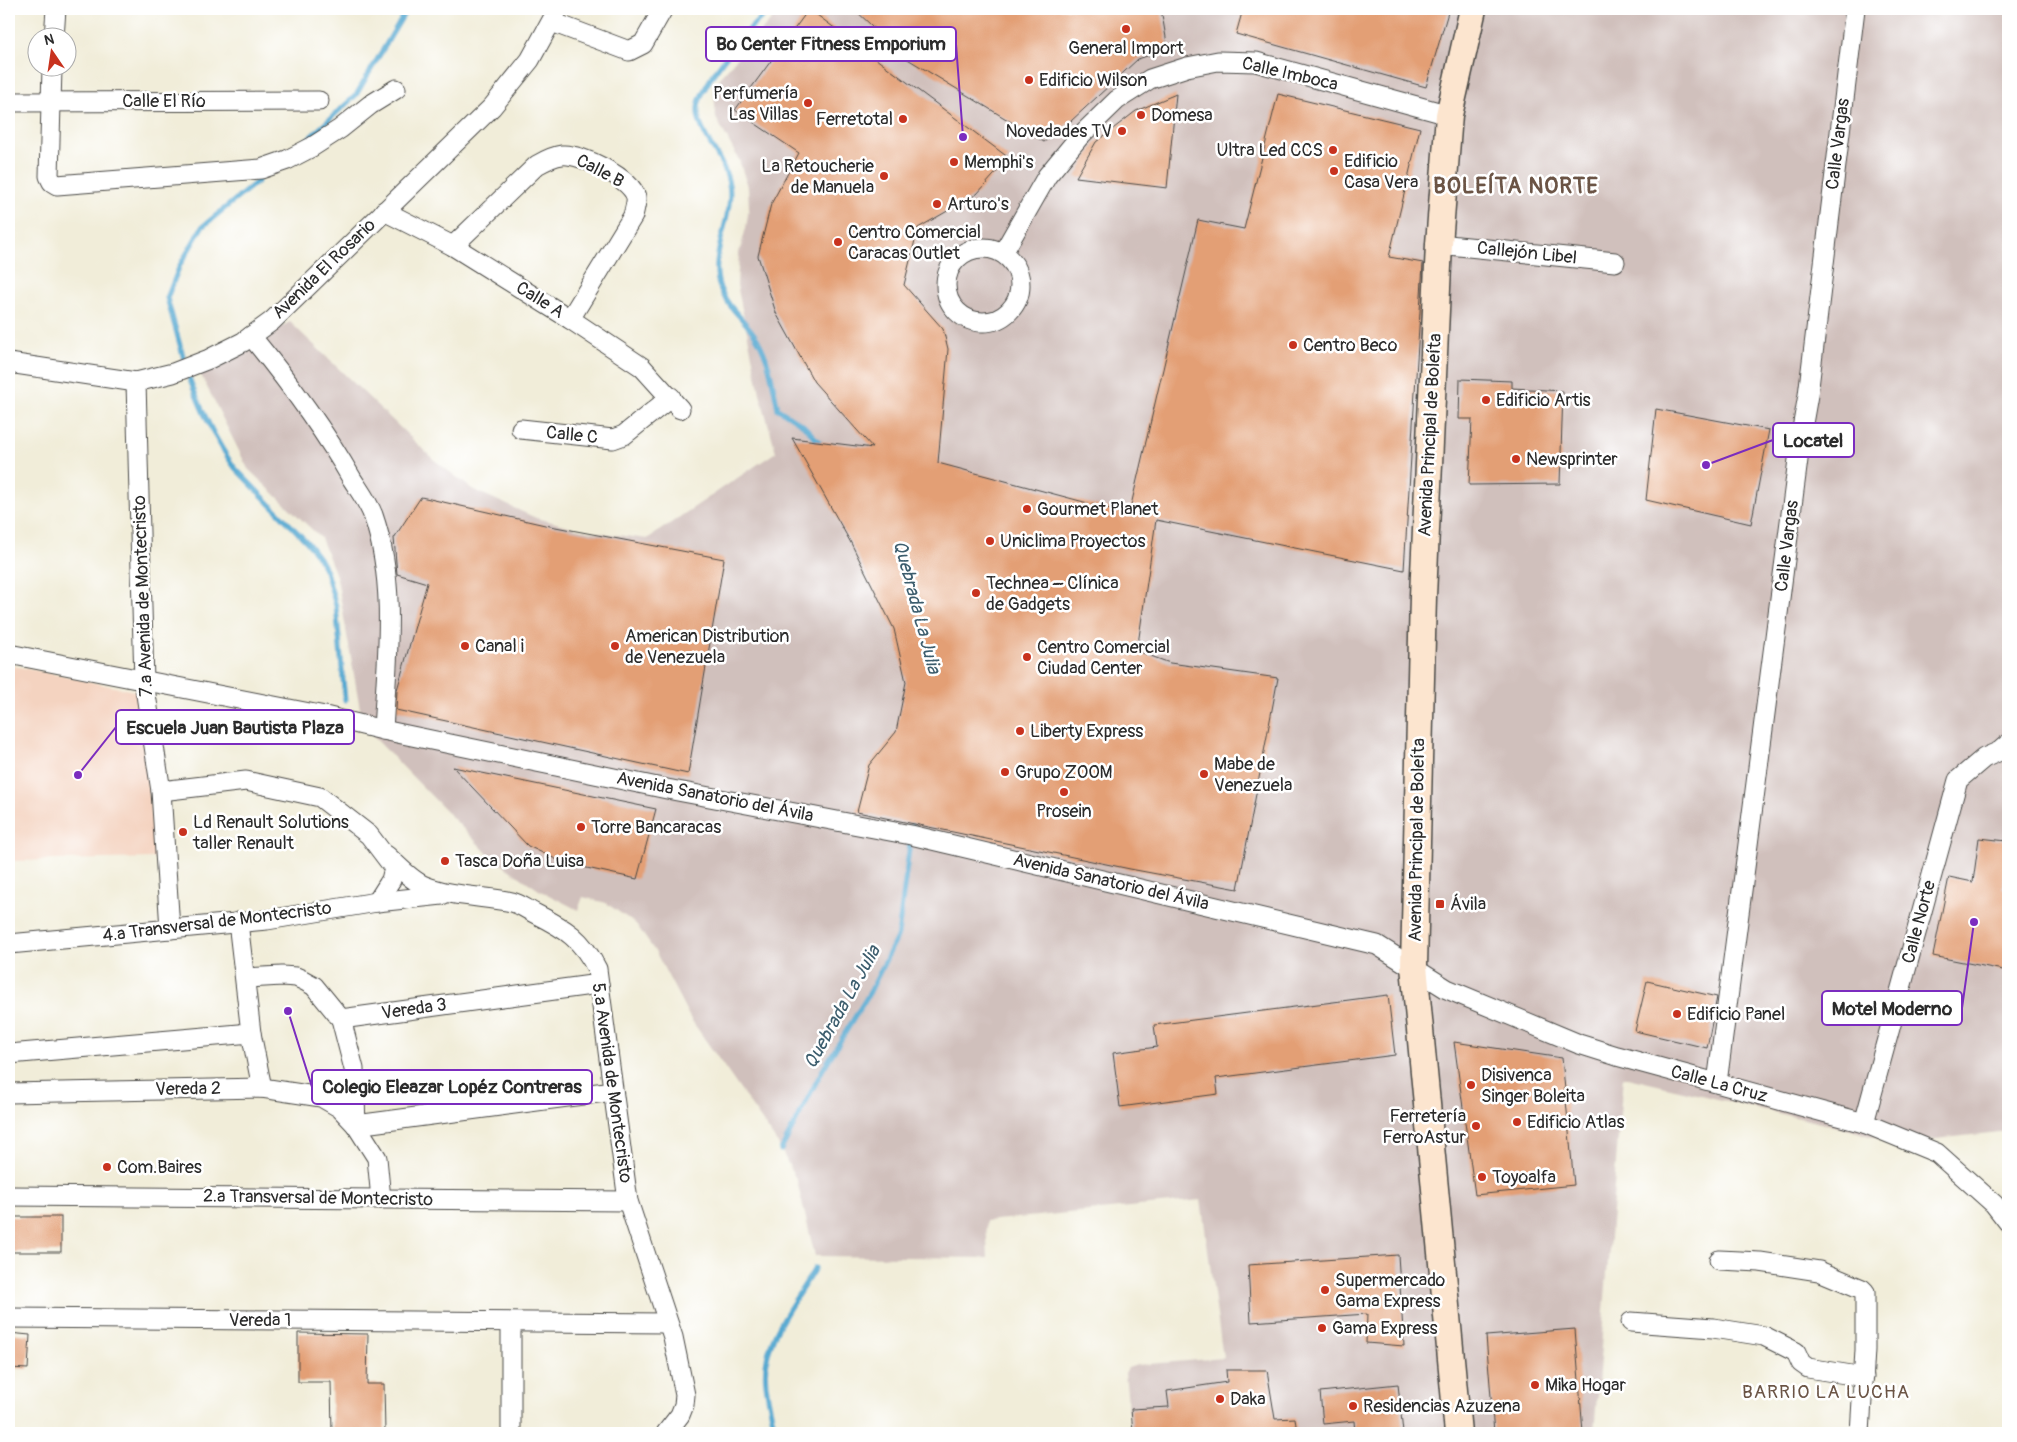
<svg xmlns="http://www.w3.org/2000/svg" width="2017" height="1442" font-family="Pangolin,sans-serif">
	<style>
		.built { fill: #f4d3c0 }
		.industrial { fill: #d0c0bc }
		.lines { fill: none; stroke-linecap: round; stroke-linejoin: round }
		.stream { stroke: #55a8d0; stroke-width: 5 }
		.building { fill: #e39f75 }
		.street-casing { stroke: #494845; stroke-width: 21 }
		.secondary-casing { stroke: #494845; stroke-width: 29 }
		.street { stroke: #fff; stroke-width: 19 }
		.secondary { stroke: #fce5cf; stroke-width: 26 }
		.poi-dot { fill: #c8321e; stroke: #fff; stroke-width: 2 }
		.labels { text-anchor: middle; dominant-baseline: central; stroke-width: 5; stroke-linejoin: round; paint-order: stroke }
		.poi-label { font-size: 18px; fill: #2b2b2b; stroke: #fff; text-anchor: start }
		.street-label { font-size: 18px; fill: #2b2b2b; stroke: #fff }
		.water-label { font-size: 19px; font-style: italic; fill: #3c5d6d; stroke: #fff }
		.neighbourhood-label { font-size: 19px; letter-spacing: 1px; fill: #6b5445; stroke: #fff }
		.district-label { font-size: 22px; font-weight: bold; letter-spacing: 1px; fill: #6b5445; stroke: #fff }
		.leader { fill: none; stroke: #7b2cbf; stroke-width: 2 }
		.callout-dot { fill: #7b2cbf; stroke: #fff; stroke-width: 2 }
		.callout { fill: #fff; stroke: #7b2cbf; stroke-width: 2 }
		.callout-label { font-size: 19px; text-anchor: middle; font-weight: bold; fill: #2b2b2b }
	</style>
	<rect width="100%" height="100%" fill="#fff"/>
	<filter id="ink" filterUnits="userSpaceOnUse"><feTurbulence type="fractalNoise" baseFrequency=".02" numOctaves="2"/><feDisplacementMap in="SourceGraphic" scale="10" xChannelSelector="R" yChannelSelector="G"/><feConvolveMatrix kernelMatrix="1 2 1 2 8 2 1 2 1" color-interpolation-filters="sRGB"/></filter>
	<filter id="wash" filterUnits="userSpaceOnUse"><feTurbulence type="fractalNoise" baseFrequency=".0096" numOctaves="4" result="noise"/><feDisplacementMap in="SourceGraphic" scale="20" xChannelSelector="R" yChannelSelector="G"/><feGaussianBlur stdDeviation="1.12" result="paint"/><feColorMatrix in="noise" values="0 0 0 0 0 0 0 0 0 0 0 0 0 0 0 0 0 1.4 0 .05"/><feComposite in="paint" operator="in"/></filter>
	<g filter="url(#wash)">
		<rect width="100%" height="100%" fill="#f1edd9"/>
		<!-- built -->
		<polygon class="built" points="9,665 139,692 155,858 9,861"/>
		<!-- industrial -->
		<polygon class="industrial" points="781,9 2008,9 2008,1131 1927,1140 1921,1154 1855,1131 1623,1077 1594,1433 1131,1433 1125,1373 1128,1368 1137,1365 1223,1358 1201,1200 986,1221 988,1258 815,1256 797,1181 778,1144 690,1018 656,953 636,924 606,903 583,897 578,910 539,890 492,858 363,726 337,578 321,538 248,469 196,365 290,322 433,459 472,489 536,518 588,531 647,539 776,452 761,398 737,285 739,253 746,228 749,207 748,188 739,160 716,118 714,92 721,76"/>
		<g class="lines">
			<!-- stream -->
			<g class="stream">
				<path d="M772,9C750,24 711,72 701,97C697,105 697,114 700,123C709,149 730,165 730,195C729,226 709,258 720,288C728,309 747,321 758,340C770,361 773,386 778,409L803,425L823,446"/>
				<polyline points="307,140 356,95 407,9"/>
				<polyline points="185,363 167,298 180,265 202,227 258,181"/>
				<path d="M187,372C199,405 214,439 235,468L307,542L319,558L326,571L336,606L345,700"/>
				<polyline points="781,1150 822,1071 870,992 898,935 913,819"/>
				<path d="M776,1433C772,1417 768,1400 766,1384C760,1341 795,1303 815,1268"/>
			</g>
		</g>
		<g id="blocks">
			<!-- building -->
			<g class="building">
				<polygon points="809,9 1009,158 977,194 918,228 904,285 943,329 948,349 938,463 1129,514 1198,220 1244,229 1278,94 1420,128 1389,257 1423,263 1404,570 1156,520 1137,651 1170,663 1278,678 1238,889 1130,869 857,812 869,765 896,732 906,682 894,629 851,543 792,438 873,448 814,382 776,313 758,256 771,204 799,153 735,110"/>
				<polygon points="854,9 1161,9 1168,49 1138,59 1071,121 1044,142 906,58"/>
				<polygon points="1243,9 1449,9 1426,87 1236,34"/>
				<polygon points="1176,94 1167,188 1076,177 1096,142 1136,111"/>
				<polygon points="1460,379 1512,381 1512,388 1563,391 1560,484 1469,485 1472,419 1459,419"/>
				<polygon points="1656,409 1769,430 1751,524 1646,500"/>
				<polygon points="421,497 545,525 724,559 688,774 396,710 397,690 427,583 397,574 394,538"/>
				<polygon points="453,767 656,809 637,879 564,863 528,846"/>
				<polygon points="1979,838 2007,841 2002,888 2008,889 2008,971 1933,956 1949,877 1973,882"/>
				<polygon points="1647,981 1717,997 1707,1048 1635,1031"/>
				<polygon points="1388,995 1395,1055 1216,1078 1218,1094 1120,1107 1113,1053 1157,1047 1154,1025"/>
				<polygon points="1454,1042 1562,1058 1574,1185 1475,1195"/>
				<rect x="9" y="1217" width="52" height="35"/>
				<polygon points="1398,1255 1404,1346 1366,1343 1367,1314 1251,1322 1248,1265"/>
				<polygon points="1575,1329 1583,1433 1494,1433 1486,1336"/>
				<polygon points="9,1333 30,1335 28,1369 9,1368"/>
				<polygon points="298,1333 368,1334 367,1384 384,1384 385,1433 332,1433 331,1382 298,1382"/>
				<polygon points="1226,1370 1267,1370 1275,1419 1295,1418 1297,1433 1133,1433 1131,1409 1169,1407 1167,1391 1227,1382"/>
				<polygon points="1398,1384 1403,1433 1355,1433 1354,1421 1323,1424 1320,1392"/>
			</g>
		</g>
	</g>
	<g filter="url(#ink)">
		<use href="#blocks" fill-opacity="0" stroke="#494845" stroke-width="1"/>
		<g class="lines">
			<!-- street casing -->
			<g class="street-casing">
				<g id="street">
					<polyline points="552,22 629,51 643,44 663,9"/>
					<polyline points="54,38 56,9"/>
					<polyline points="52,68 49,176 52,182 57,185 261,169 287,160 312,147 340,129 370,105 396,89"/>
					<polyline points="9,102 319,101"/>
					<polyline points="384,211 453,246 570,319 642,367 680,409"/>
					<polyline points="1439,244 1615,262"/>
					<path d="M453,246L537,165C544,161 553,156 562,155C580,153 631,178 636,197C637,203 634,210 633,216L570,319"/>
					<circle cx="983" cy="285" r="37"/>
					<polyline points="1003,253 1047,176 1080,136 1117,100 1150,79 1187,67 1218,61 1256,62 1449,115"/>
					<path d="M251,336C288,381 323,428 352,479C359,490 368,502 373,515C397,584 387,659 383,730"/>
					<polyline points="9,363 136,382 173,373 209,359 243,342 272,321 492,107 530,60 558,9"/>
					<polyline points="136,382 144,682 161,791 170,929"/>
					<polyline points="521,429 613,439 624,435 671,397"/>
					<polyline points="9,654 325,716 383,730 667,789 911,835 1377,945 1447,989 1579,1044 1617,1056 1864,1123 1937,1153 1994,1204 2008,1222"/>
					<polyline points="161,791 246,781 320,797 369,835 394,868 391,880 377,902"/>
					<path d="M386,855C398,865 410,880 425,886C453,897 483,896 512,902C520,904 528,910 536,914C566,929 582,939 597,969L628,1201L673,1337L685,1395L684,1405L680,1415L666,1433"/>
					<polyline points="238,922 251,1033 262,1088"/>
					<polyline points="9,944 267,920 377,902 442,895"/>
					<polyline points="246,978 282,976 296,977 303,980 314,986 341,1019 354,1069 356,1125 377,1158 381,1199"/>
					<polyline points="341,1019 599,984"/>
					<polyline points="9,1054 251,1033"/>
					<polyline points="1717,1083 1802,429 1808,395 1855,9"/>
					<polyline points="9,1093 262,1088 321,1097 340,1108 356,1125 613,1091"/>
					<polyline points="1864,1123 1958,780 1984,758 2000,751 2008,744"/>
					<polyline points="9,1196 628,1201"/>
					<polyline points="1719,1260 1760,1262 1819,1271 1862,1289 1865,1292 1865,1350 1860,1433"/>
					<polyline points="9,1318 668,1323"/>
					<polyline points="1631,1322 1713,1328 1764,1336 1796,1352 1801,1363 1808,1368 1864,1377"/>
					<polyline points="511,1433 511,1322"/>
				</g>
			</g>
			<!-- secondary casing -->
			<g class="secondary-casing">
				<polyline id="secondary" points="1458,1433 1414,966 1423,596 1439,244 1449,115 1473,9"/>
			</g>
			<!-- street -->
			<use href="#street" class="street"/>
			<!-- secondary -->
			<use href="#secondary" class="secondary"/>
		</g>
	</g>
	<!-- markers -->
	<g class="poi-dot">
		<circle cx="1126" cy="29" r="5"/>
		<circle cx="1029" cy="80" r="5"/>
		<circle cx="808" cy="103" r="5"/>
		<circle cx="1141" cy="115" r="5"/>
		<circle cx="903" cy="119" r="5"/>
		<circle cx="1122" cy="131" r="5"/>
		<circle cx="1333" cy="150" r="5"/>
		<circle cx="954" cy="162" r="5"/>
		<circle cx="1334" cy="171" r="5"/>
		<circle cx="884" cy="176" r="5"/>
		<circle cx="937" cy="204" r="5"/>
		<circle cx="838" cy="242" r="5"/>
		<circle cx="1293" cy="345" r="5"/>
		<circle cx="1486" cy="400" r="5"/>
		<circle cx="1516" cy="459" r="5"/>
		<circle cx="1027" cy="509" r="5"/>
		<circle cx="990" cy="541" r="5"/>
		<circle cx="976" cy="593" r="5"/>
		<circle cx="465" cy="646" r="5"/>
		<circle cx="615" cy="646" r="5"/>
		<circle cx="1027" cy="657" r="5"/>
		<circle cx="1020" cy="731" r="5"/>
		<circle cx="1005" cy="772" r="5"/>
		<circle cx="1204" cy="774" r="5"/>
		<circle cx="1064" cy="792" r="5"/>
		<circle cx="581" cy="827" r="5"/>
		<circle cx="183" cy="832" r="5"/>
		<circle cx="445" cy="861" r="5"/>
		<rect x="1435" y="899" width="10" height="10" rx="2.5"/>
		<circle cx="1677" cy="1014" r="5"/>
		<circle cx="1471" cy="1085" r="5"/>
		<circle cx="1517" cy="1122" r="5"/>
		<circle cx="1476" cy="1126" r="5"/>
		<circle cx="107" cy="1167" r="5"/>
		<circle cx="1482" cy="1177" r="5"/>
		<circle cx="1325" cy="1290" r="5"/>
		<circle cx="1322" cy="1328" r="5"/>
		<circle cx="1535" cy="1385" r="5"/>
		<circle cx="1220" cy="1399" r="5"/>
		<circle cx="1353" cy="1406" r="5"/>
	</g>
	<g class="labels">
		<!-- poi labels -->
		<g class="poi-label">
			<text x="1126" y="48" text-anchor="middle">General Import</text>
			<text x="1039" y="80">Edificio Wilson</text>
			<text x="798" y="93" text-anchor="end">Perfumería<tspan x="798" dy="21">Las Villas</tspan></text>
			<text x="1151" y="115">Domesa</text>
			<text x="893" y="119" text-anchor="end">Ferretotal</text>
			<text x="1112" y="131" text-anchor="end">Novedades TV</text>
			<text x="1323" y="150" text-anchor="end">Ultra Led CCS</text>
			<text x="1344" y="161">Edificio<tspan x="1344" dy="21">Casa Vera</tspan></text>
			<text x="964" y="162">Memphi's</text>
			<text x="874" y="166" text-anchor="end">La Retoucherie<tspan x="874" dy="21">de Manuela</tspan></text>
			<text x="947" y="204">Arturo's</text>
			<text x="848" y="232">Centro Comercial<tspan x="848" dy="21">Caracas Outlet</tspan></text>
			<text x="1303" y="345">Centro Beco</text>
			<text x="1496" y="400">Edificio Artis</text>
			<text x="1526" y="459">Newsprinter</text>
			<text x="1037" y="509">Gourmet Planet</text>
			<text x="1000" y="541">Uniclima Proyectos</text>
			<text x="986" y="583">Technea – Clínica<tspan x="986" dy="21">de Gadgets</tspan></text>
			<text x="625" y="636">American Distribution<tspan x="625" dy="21">de Venezuela</tspan></text>
			<text x="475" y="646">Canal i</text>
			<text x="1037" y="647">Centro Comercial<tspan x="1037" dy="21">Ciudad Center</tspan></text>
			<text x="1030" y="731">Liberty Express</text>
			<text x="1214" y="764">Mabe de<tspan x="1214" dy="21">Venezuela</tspan></text>
			<text x="1015" y="772">Grupo ZOOM</text>
			<text x="1064" y="811" text-anchor="middle">Prosein</text>
			<text x="193" y="822">Ld Renault Solutions<tspan x="193" dy="21">taller Renault</tspan></text>
			<text x="591" y="827">Torre Bancaracas</text>
			<text x="455" y="861">Tasca Doña Luisa</text>
			<text x="1450" y="904">Ávila</text>
			<text x="1687" y="1014">Edificio Panel</text>
			<text x="1481" y="1075">Disivenca<tspan x="1481" dy="21">Singer Boleita</tspan></text>
			<text x="1466" y="1116" text-anchor="end">Ferretería<tspan x="1466" dy="21">FerroAstur</tspan></text>
			<text x="1527" y="1122">Edificio Atlas</text>
			<text x="117" y="1167">Com.Baires</text>
			<text x="1492" y="1177">Toyoalfa</text>
			<text x="1335" y="1280">Supermercado<tspan x="1335" dy="21">Gama Express</tspan></text>
			<text x="1332" y="1328">Gama Express</text>
			<text x="1545" y="1385">Mika Hogar</text>
			<text x="1230" y="1399">Daka</text>
			<text x="1363" y="1406">Residencias Azuzena</text>
		</g>
		<!-- street labels -->
		<g class="street-label">
			<text transform="translate(1290 74) rotate(13)">Calle Imboca</text>
			<text x="164" y="101">Calle El Río</text>
			<text transform="translate(1838 144) rotate(-83)">Calle Vargas</text>
			<text transform="translate(600 171) rotate(28)">Calle B</text>
			<text transform="translate(1527 253) rotate(6)">Callejón Libel</text>
			<text transform="translate(324 269) rotate(-44)">Avenida El Rosario</text>
			<text transform="translate(540 300) rotate(32)">Calle A</text>
			<text transform="translate(572 435) rotate(6)">Calle C</text>
			<text transform="translate(1430 435) rotate(-87)">Avenida Principal de Boleíta</text>
			<text transform="translate(1787 546) rotate(-83)">Calle Vargas</text>
			<text transform="translate(143 596) rotate(-92)">7.ª Avenida de Montecristo</text>
			<text transform="translate(715 797) rotate(11)">Avenida Sanatorio del Ávila</text>
			<text transform="translate(1417 840) rotate(-89)">Avenida Principal de Boleíta</text>
			<text transform="translate(1111 882) rotate(13)">Avenida Sanatorio del Ávila</text>
			<text transform="translate(217 922) rotate(-7)">4.ª Transversal de Montecristo</text>
			<text transform="translate(1919 922) rotate(-75)">Calle Norte</text>
			<text transform="translate(414 1009) rotate(-8)">Vereda 3</text>
			<text transform="translate(612 1083) rotate(82)">5.ª Avenida de Montecristo</text>
			<text transform="translate(1719 1084) rotate(15)">Calle La Cruz</text>
			<text transform="translate(188 1089) rotate(-1)">Vereda 2</text>
			<text transform="translate(318 1198) rotate(1)">2.ª Transversal de Montecristo</text>
			<text x="260" y="1320">Vereda 1</text>
		</g>
		<!-- water labels -->
		<g class="water-label">
			<text transform="translate(917 607) rotate(75)">Quebrada La Julia</text>
			<text transform="translate(842 1007) rotate(-61)">Quebrada La Julia</text>
		</g>
		<!-- neighbourhood labels -->
		<g class="neighbourhood-label">
			<text x="1826" y="1392">BARRIO LA LUCHA</text>
		</g>
		<!-- district labels -->
		<g class="district-label">
			<text x="1516" y="186">BOLEÍTA NORTE</text>
		</g>
	</g>
	<!-- callouts -->
	<path class="leader" d="M963 137L956 44M1706 465L1773 440M78 775L116 727M1974 922L1962 1008M288 1011L312 1087"/>
	<g class="callout-dot">
		<circle cx="963" cy="137" r="5"/>
		<circle cx="1706" cy="465" r="5"/>
		<circle cx="78" cy="775" r="5"/>
		<circle cx="1974" cy="922" r="5"/>
		<circle cx="288" cy="1011" r="5"/>
	</g>
	<g class="callout">
		<rect x="706" y="27" width="250" height="34" rx="5"/>
		<rect x="1773" y="423" width="81" height="34" rx="5"/>
		<rect x="116" y="710" width="238" height="34" rx="5"/>
		<rect x="1822" y="991" width="140" height="34" rx="5"/>
		<rect x="312" y="1070" width="280" height="34" rx="5"/>
	</g>
	<g class="callout-label">
		<text x="831" y="50">Bo Center Fitness Emporium</text>
		<text x="1813" y="447">Locatel</text>
		<text x="235" y="734">Escuela Juan Bautista Plaza</text>
		<text x="1892" y="1015">Motel Moderno</text>
		<text x="452" y="1093">Colegio Eleazar Lopéz Contreras</text>
	</g>
	<!-- margin -->
	<rect width="2017" height="1442" fill="none" stroke="#fff" stroke-width="30"/>
	<!-- north arrow -->
	<g transform="translate(52 52) rotate(347)"><circle r="24" fill="#ffffff" stroke="#aaaaaa"/>
	<path d="M0-4L9 19L0 12L-9 19Z" fill="#c8321e"/>
	<text y="-8" font-size="14" font-weight="bold" text-anchor="middle" fill="#2b2b2b">N</text>
	</g>
</svg>
